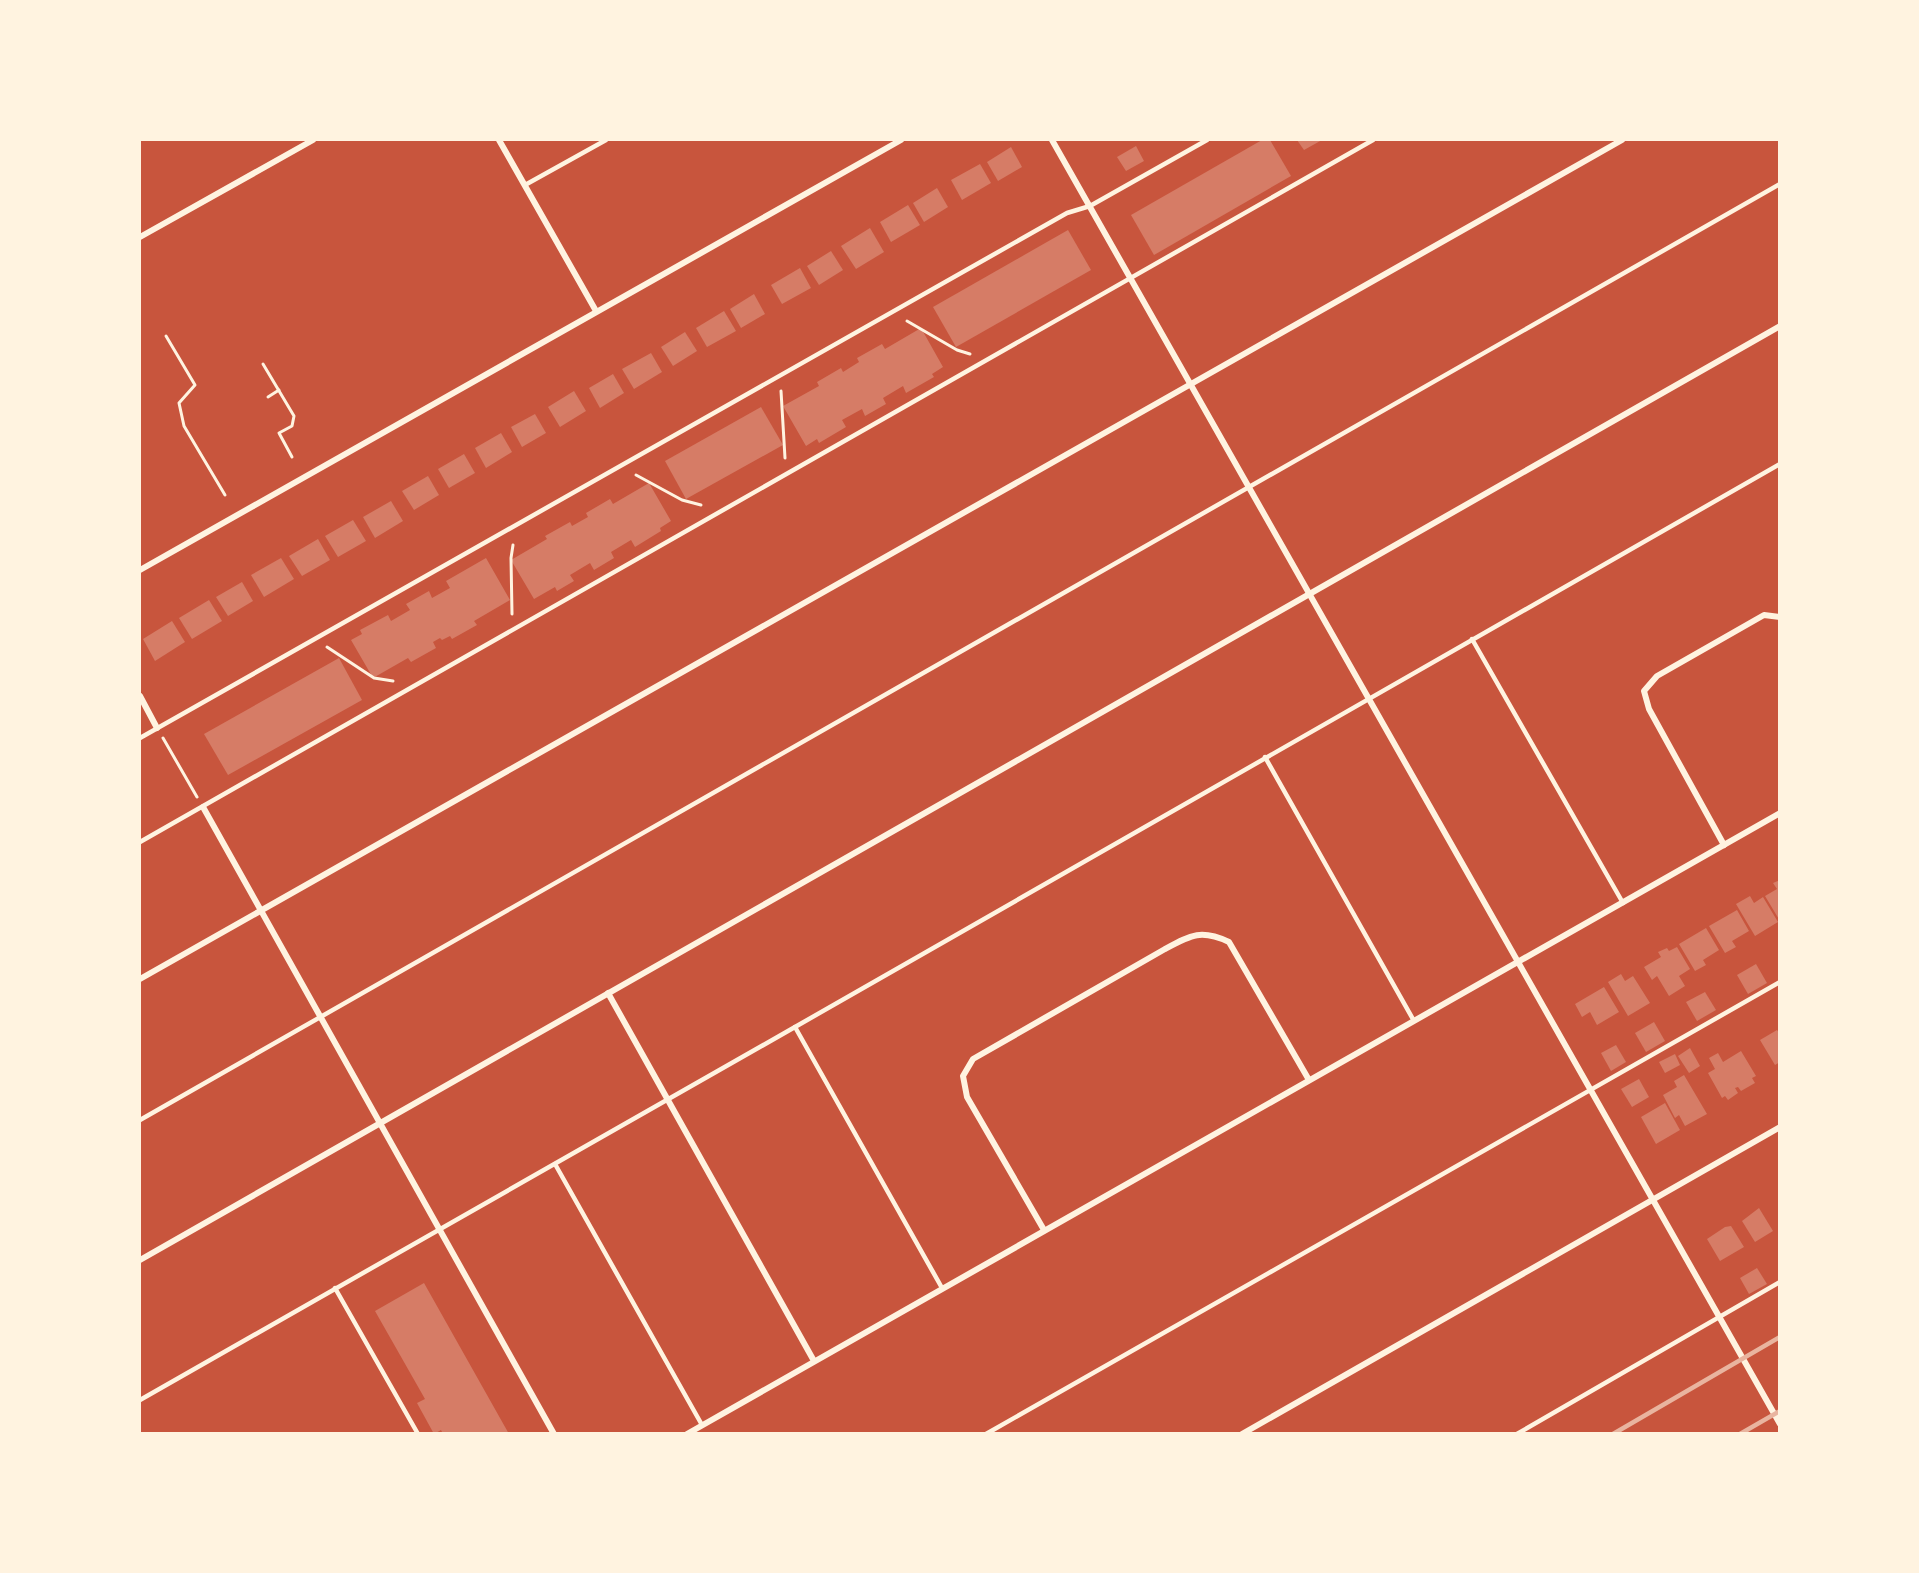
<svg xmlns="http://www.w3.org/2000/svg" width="1919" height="1573" font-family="'Noto Serif',serif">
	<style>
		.building { fill: #d67c66 }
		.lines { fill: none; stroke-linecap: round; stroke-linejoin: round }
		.path { stroke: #fff3e0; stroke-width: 3 }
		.service { stroke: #fff3e0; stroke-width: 4.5 }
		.minor { stroke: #fff3e0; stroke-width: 6 }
		.rail { stroke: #e9b49f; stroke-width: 4.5 }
	</style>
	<rect width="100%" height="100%" fill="#c8553d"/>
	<!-- building -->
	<g class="building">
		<polygon points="1262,140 1270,140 1291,176 1154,255 1131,215"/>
		<polygon points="1297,140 1322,140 1304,150"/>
		<polygon points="1136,146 1144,161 1126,171 1117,157"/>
		<polygon points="1011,147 1022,167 998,181 987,162"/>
		<polygon points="980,164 991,183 962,200 951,180"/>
		<polygon points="937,188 948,207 924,222 913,203"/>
		<polygon points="908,205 920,225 891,242 880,222"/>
		<polygon points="870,228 884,252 856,269 841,246"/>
		<polygon points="1068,230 1091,270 956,347 933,307"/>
		<polygon points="831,251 843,270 819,285 807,266"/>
		<polygon points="800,268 811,288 782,304 771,285"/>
		<polygon points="754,294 765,314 741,328 730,309"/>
		<polygon points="724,311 736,331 707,347 696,328"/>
		<polygon points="921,328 943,367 932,374 934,377 906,393 903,386 883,398 886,404 865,416 862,409 842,420 846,427 819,443 817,439 806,446 783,406 819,386 817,382 841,368 843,372 859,362 857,358 882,344 885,349"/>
		<polygon points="685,332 697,351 673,366 661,347"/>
		<polygon points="651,353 662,372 634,389 622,369"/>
		<polygon points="613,374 624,393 600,408 589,388"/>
		<polygon points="574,391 586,411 560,427 548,407"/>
		<polygon points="761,407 783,445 686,499 665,461"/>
		<polygon points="535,414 546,433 522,447 511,427"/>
		<polygon points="501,433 512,452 486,468 475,448"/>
		<polygon points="464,454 475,473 449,488 438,469"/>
		<polygon points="428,476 439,495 414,510 402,491"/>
		<polygon points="649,483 671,521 660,528 661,531 635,547 631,540 611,552 614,558 594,570 590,563 570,575 574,581 557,591 555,587 534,599 511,560 547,539 545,536 570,522 572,526 588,517 586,513 610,499 613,504"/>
		<polygon points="391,501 403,521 375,538 363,517"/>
		<polygon points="353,520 366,541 338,557 325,536"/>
		<polygon points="318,539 330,560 302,576 289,556"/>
		<polygon points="281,558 294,579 264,597 251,575"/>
		<polygon points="486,558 510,600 474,621 477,625 452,639 450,636 442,640 440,638 433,642 436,648 411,662 408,658 373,678 351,640 362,634 360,630 388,615 391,621 410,610 406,604 429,591 432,598 450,588 446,581"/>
		<polygon points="242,582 253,601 228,616 216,597"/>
		<polygon points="209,600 222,621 192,639 179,618"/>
		<polygon points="172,621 185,642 155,661 143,639"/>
		<polygon points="339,658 362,700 228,775 204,734"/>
		<polygon points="1780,880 1780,921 1765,896 1777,889 1773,883"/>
		<polygon points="1750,896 1754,903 1763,897 1778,922 1755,936 1736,904"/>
		<polygon points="1737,910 1749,931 1732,941 1736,947 1725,953 1709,926"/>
		<polygon points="1706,928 1719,950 1703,960 1706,965 1695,971 1679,944"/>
		<polygon points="1677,947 1690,969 1679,976 1685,986 1669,996 1657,976 1652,980 1644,967 1661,957 1658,952 1667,948 1669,951"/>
		<polygon points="1756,964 1767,983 1748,994 1737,975"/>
		<polygon points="1621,974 1625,981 1633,976 1650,1003 1628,1016 1608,982"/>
		<polygon points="1604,987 1619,1012 1597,1025 1590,1012 1582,1017 1575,1004"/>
		<polygon points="1705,992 1716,1010 1697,1021 1686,1002"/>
		<polygon points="1654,1022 1665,1041 1646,1052 1635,1033"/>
		<polygon points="1777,1030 1780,1034 1780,1062 1775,1065 1760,1040"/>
		<polygon points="1616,1045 1626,1062 1611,1071 1601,1053"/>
		<polygon points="1690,1048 1700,1066 1689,1073 1678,1056"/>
		<polygon points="1741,1051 1756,1076 1752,1078 1755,1083 1741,1091 1738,1087 1735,1088 1738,1093 1728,1100 1725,1096 1722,1098 1708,1073 1715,1069 1709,1058 1718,1053 1723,1062"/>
		<polygon points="1675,1054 1680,1065 1665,1073 1659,1062"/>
		<polygon points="1684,1075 1707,1114 1685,1126 1679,1115 1675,1118 1663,1095 1677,1087 1674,1081"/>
		<polygon points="1639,1079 1649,1097 1632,1107 1621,1089"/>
		<polygon points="1665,1103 1680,1130 1656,1144 1641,1117"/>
		<polygon points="1759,1208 1773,1231 1755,1242 1742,1221"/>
		<polygon points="1731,1226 1744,1247 1720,1261 1707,1239 1725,1227"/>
		<polygon points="1757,1268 1767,1284 1749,1294 1740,1278"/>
		<polygon points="424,1283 509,1434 443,1434 441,1430 434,1434 417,1403 425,1399 375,1311"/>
	</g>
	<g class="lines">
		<!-- path -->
		<g class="path">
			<polyline points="907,321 957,350 970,354"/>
			<polyline points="166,336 195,385 179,403 184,426 225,495"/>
			<polyline points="263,364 294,416 292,426 279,433 292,457"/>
			<polyline points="781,391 785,458"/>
			<polyline points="268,397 279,390"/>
			<polyline points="636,475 682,500 701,505"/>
			<polyline points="512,614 511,558 513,545"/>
			<polyline points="327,647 374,678 393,681"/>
			<polyline points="163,738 197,797"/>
		</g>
		<!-- service -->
		<g class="service">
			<polyline points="525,185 606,140"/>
			<polyline points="1472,639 1623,903"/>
			<polyline points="140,738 1067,213 1090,206 1207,140"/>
			<polyline points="1265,757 1414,1021"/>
			<polyline points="140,842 1373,140"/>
			<polyline points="140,1120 1780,184"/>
			<polyline points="555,1164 702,1425"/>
			<polyline points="335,1288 418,1434"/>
			<polyline points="942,1288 795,1027 1780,464"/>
			<polyline points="140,1400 795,1027"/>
			<polyline points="986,1434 1780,982"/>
			<polyline points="1517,1434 1780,1282"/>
		</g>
		<!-- minor -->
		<g class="minor">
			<polyline points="499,140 596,311"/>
			<polyline points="1052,140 1780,1424"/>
			<polyline points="140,237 313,140"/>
			<polyline points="140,570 901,140"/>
			<polyline points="140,696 157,728"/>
			<polyline points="203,807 554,1434"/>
			<polyline points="1724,845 1649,709 1644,691 1657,676 1764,615 1780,617"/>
			<polyline points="140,979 1622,140"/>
			<polyline points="608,993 814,1361"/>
			<path d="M1044,1230L967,1097L963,1076L973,1059L1165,949C1191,935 1201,929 1229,942L1309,1080"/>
			<polyline points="140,1260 1780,326"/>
			<polyline points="687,1434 1780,813"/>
			<polyline points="1242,1434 1780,1127"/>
		</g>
		<!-- rail -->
		<g class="rail">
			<polyline points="1613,1434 1780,1337"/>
			<polyline points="1740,1434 1780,1411"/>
		</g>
	</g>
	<!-- border -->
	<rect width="1919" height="1573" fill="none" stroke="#fff3e0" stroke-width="282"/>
</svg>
